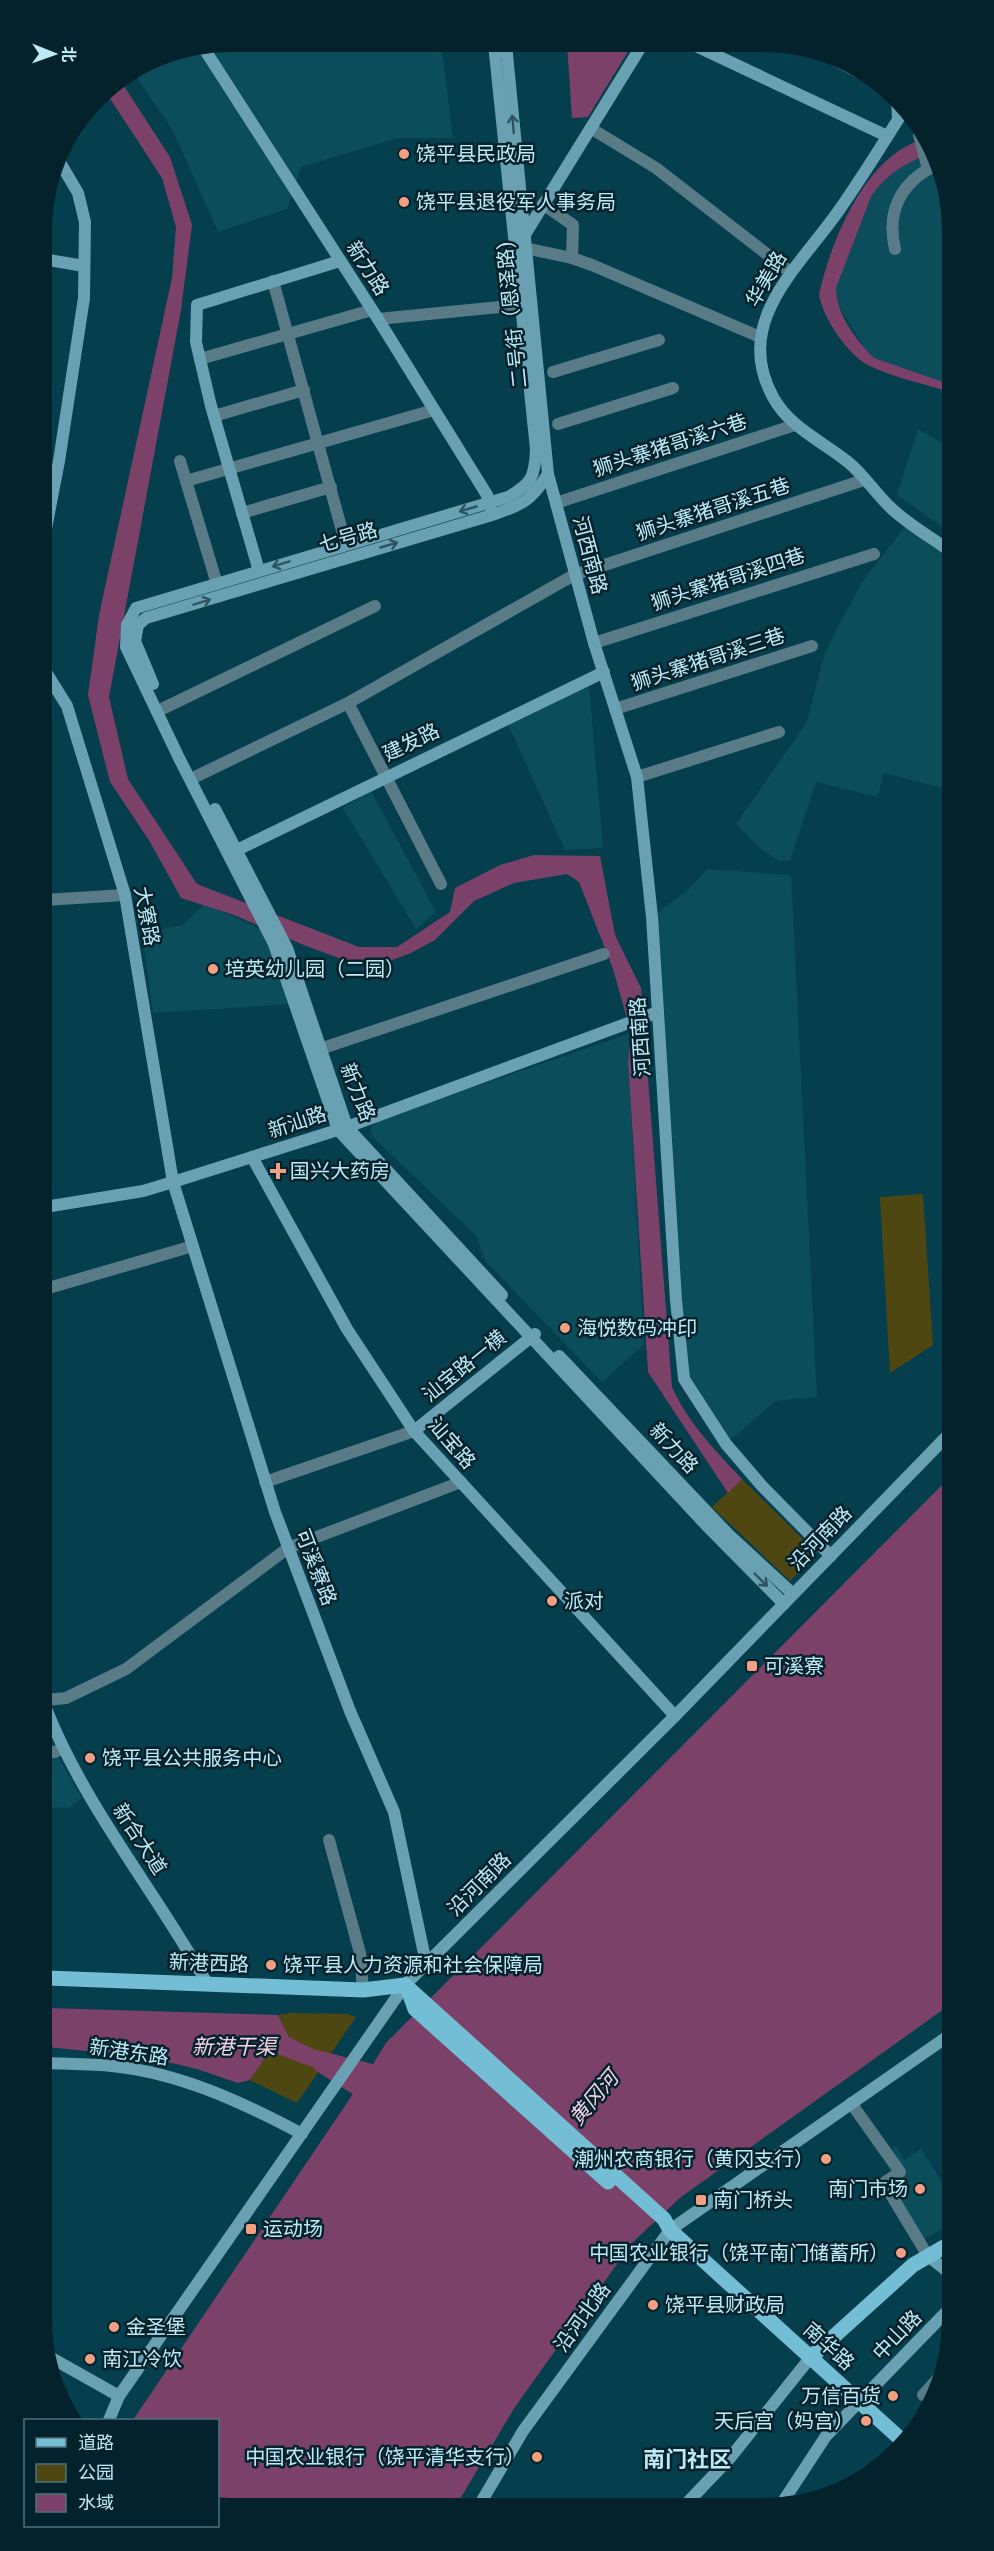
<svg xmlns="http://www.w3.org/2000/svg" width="994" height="2551" font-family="Roboto,'Noto Sans SC',sans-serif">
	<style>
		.built { fill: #0c4d5c }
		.green { fill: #4f4711 }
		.water { fill: #7b4169 }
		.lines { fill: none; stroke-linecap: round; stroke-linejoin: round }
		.river { stroke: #7b4169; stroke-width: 21 }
		.street { stroke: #597b87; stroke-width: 12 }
		.secondary { stroke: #69a1b3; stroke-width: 12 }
		.primary { stroke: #74bed5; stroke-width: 15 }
		.oneway { stroke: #2c5561 }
		.poi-dot { fill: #f39f82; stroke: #04222b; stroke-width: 2 }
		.labels { text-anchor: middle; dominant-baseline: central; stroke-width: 5; stroke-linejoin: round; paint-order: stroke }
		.poi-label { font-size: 20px; fill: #beeaf8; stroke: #04222b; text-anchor: start }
		.street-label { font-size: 20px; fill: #beeaf8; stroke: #04222b }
		.water-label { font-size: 21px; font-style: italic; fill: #f5d1e7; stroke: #04222b }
		.quarter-label { font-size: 22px; font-weight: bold; fill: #beeaf8; stroke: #04222b }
	</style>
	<rect width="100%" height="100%" fill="#053e4c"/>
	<!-- built -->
	<g class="built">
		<polygon points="230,42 441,43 453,138 398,138 301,167 287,209 218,232 172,129 133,72 159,56"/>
		<polygon points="929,154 946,182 946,383 874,358 865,349 836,302 836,288 871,197 880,184 898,168"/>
		<polygon points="918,429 946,445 947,530 897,495"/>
		<polygon points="905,527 947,554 944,612 947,789 884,773 878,797 816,782 790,861 779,861 757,846 736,824 807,722 825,652 861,583"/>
		<polygon points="589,684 603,848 565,850 508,724"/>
		<polygon points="371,791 436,912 416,929 343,808"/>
		<polygon points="707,869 791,875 817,1397 775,1401 726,1444 684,1379 652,917 690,888"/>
		<polygon points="204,904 261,929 294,1004 153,1013 142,933 183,925"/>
		<polygon points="631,1033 628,1062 644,1344 602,1382 485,1261 477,1237 372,1136 370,1128 381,1119"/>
		<polygon points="47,1729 55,1752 82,1798 69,1808 47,1807"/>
		<polygon points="896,2146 904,2160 921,2149 951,2196 951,2224 922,2241 889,2183 895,2173 883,2155"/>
	</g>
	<!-- green -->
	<g class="green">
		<polygon points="923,1194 933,1345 890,1373 880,1197"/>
		<polygon points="742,1479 817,1553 790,1581 712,1507"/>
		<polygon points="291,2013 348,2014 356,2017 297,2103 250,2080 270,2051 282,2054 289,2037 278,2015"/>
	</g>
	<!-- water -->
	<g class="water">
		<polygon points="567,44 632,45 588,117 572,118"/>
		<path d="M120,80L170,157L192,225L181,310L109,697L128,779L197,884L359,947H397L450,912L455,888L500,865L534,855L600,856L615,935L641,988L672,1387C689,1424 715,1450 742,1479L728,1493L648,1372L628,1062L631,1033L613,969L579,882L567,874L514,883L474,901L435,940L411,953L374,967L361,966L306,946L234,915L181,898L150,842L110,782L88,695L99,615L172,278L176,227L162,178L105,91Z"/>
		<path d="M921,140L929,154C904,164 886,174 871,197L836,288C836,314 856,340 874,358L946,383V391C921,383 893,377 870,366C848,356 822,317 819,294C831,241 865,157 921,140Z"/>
		<polygon points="949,1478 951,2004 681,2197 632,2243 515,2407 457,2504 218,2505 218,2420 133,2420 363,2079 312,2067 270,2051 250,2080 238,2083 197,2069 146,2057 47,2047 47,2008 278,2015 289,2037 313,2049 373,2064 386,2043"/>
	</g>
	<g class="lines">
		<!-- river -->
		<polyline class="river" points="323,2063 383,2101"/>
		<!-- street -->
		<g class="street">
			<polyline points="592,129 656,168 790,272"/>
			<polyline points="919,135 928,169"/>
			<polyline points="543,204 573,225 572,258"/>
			<polyline points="525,248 572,258 592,265 760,337"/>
			<path d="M895,249C886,211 901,182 936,165"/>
			<polyline points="273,281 346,545"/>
			<polyline points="378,319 521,305"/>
			<polyline points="200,359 372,310"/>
			<polyline points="553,372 659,340"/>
			<polyline points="214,416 304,390"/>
			<polyline points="558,424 673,388"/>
			<polyline points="180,461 217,584"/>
			<polyline points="186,481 434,410"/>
			<polyline points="556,503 795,425"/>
			<polyline points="242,513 331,487"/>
			<polyline points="594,643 874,554"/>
			<polyline points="348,703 441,884"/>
			<polyline points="164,708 375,606"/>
			<polyline points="615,709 812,646"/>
			<polyline points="197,776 348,703 574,575 864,480"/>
			<polyline points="637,777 779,732"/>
			<polyline points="44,900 125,895"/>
			<polyline points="320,1049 604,954"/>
			<polyline points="45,1289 193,1246"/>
			<polyline points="265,1482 414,1431"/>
			<polyline points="46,1700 66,1698 126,1669 288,1548 461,1482"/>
			<polyline points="47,1752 55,1752 63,1748"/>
			<polyline points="329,1840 360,1953 363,1990"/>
			<polyline points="851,2103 900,2172 884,2183 928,2256"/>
			<polyline points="923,2395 942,2374"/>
		</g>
		<!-- secondary -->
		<g class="secondary">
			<path d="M494,44L536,449C535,476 532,484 508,497L136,608L127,625L126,647L179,758L274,944L338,1130L707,1526L784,1604"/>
			<polyline points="506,44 548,474 594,643 637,777 652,917 676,1300 684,1379 726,1444 762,1486 831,1556"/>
			<polyline points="694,45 887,136"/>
			<polyline points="203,47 378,319 487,495 491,509"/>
			<polyline points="821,53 868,77"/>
			<polyline points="897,98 898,119"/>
			<path d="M904,110C882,145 861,179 837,213C798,268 732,323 773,397C789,427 822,441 848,462C864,475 876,494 891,508C908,524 929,536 947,549"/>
			<polyline points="524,236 642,45"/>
			<polyline points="43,259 84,266"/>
			<polyline points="43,544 59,461 84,298 85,222 78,193 58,159"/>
			<polyline points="259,571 211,406 196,342 197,305 340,261"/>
			<polyline points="44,669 67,706 125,895 173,1182 275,1512 350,1711 394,1812 426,1963"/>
			<path d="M153,684L135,641L138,625L146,618L492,515C522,505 531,501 548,474"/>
			<polyline points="215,809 287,948 347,1127 502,1295"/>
			<polyline points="237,850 604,672"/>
			<polyline points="252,1157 347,1329 414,1431 675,1716"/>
			<polyline points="45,1207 143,1191 173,1182 347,1127 658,1012"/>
			<polyline points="559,1356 729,1535 793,1594"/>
			<polyline points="414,1431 535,1334"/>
			<path d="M47,1711C87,1810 156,1892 208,1985"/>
			<path d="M47,2063C69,2064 91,2064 112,2066C180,2073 242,2102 302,2134"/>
			<polyline points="928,2256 951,2274"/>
			<polyline points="48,2356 119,2396"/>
			<polyline points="109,2420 119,2396 405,1985 675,1716 949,1434"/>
			<polyline points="687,2503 730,2458 810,2358"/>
			<polyline points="782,2503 826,2436 952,2306"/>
			<polyline points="480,2504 523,2431 670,2230 951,2034"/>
		</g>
		<!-- primary -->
		<g class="primary">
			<polyline points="47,1978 363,1990 405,1985"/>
			<polyline points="405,1985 664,2219 670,2230 906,2444"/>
			<polyline points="407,1987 415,2009 608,2182"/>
			<polyline points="810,2358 913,2265 951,2243"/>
		</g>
	</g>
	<!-- one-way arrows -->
	<defs><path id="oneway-shaft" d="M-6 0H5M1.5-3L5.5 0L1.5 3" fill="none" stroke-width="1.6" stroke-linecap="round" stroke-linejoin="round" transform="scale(1.5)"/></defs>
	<g class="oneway">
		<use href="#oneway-shaft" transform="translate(513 124) rotate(-95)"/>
		<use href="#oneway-shaft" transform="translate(468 509) rotate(164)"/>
		<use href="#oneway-shaft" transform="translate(389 545) rotate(-16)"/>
		<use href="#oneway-shaft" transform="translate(281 564) rotate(163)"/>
		<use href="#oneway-shaft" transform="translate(202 602) rotate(-17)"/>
		<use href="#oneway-shaft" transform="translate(761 1580) rotate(45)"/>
	</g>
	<!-- markers -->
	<g class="poi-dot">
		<circle cx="404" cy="154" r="6"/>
		<circle cx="404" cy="202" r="6"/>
		<circle cx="213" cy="969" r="6"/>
		<path d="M275 1162h6v6h6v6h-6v6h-6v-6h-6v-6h6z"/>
		<circle cx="565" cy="1328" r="6"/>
		<circle cx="552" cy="1601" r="6"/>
		<rect x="746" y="1660" width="12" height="12" rx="3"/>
		<circle cx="90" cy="1758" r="6"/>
		<circle cx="271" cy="1965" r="6"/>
		<circle cx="826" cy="2159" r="6"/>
		<circle cx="920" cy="2189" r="6"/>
		<rect x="695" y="2194" width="12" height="12" rx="3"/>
		<rect x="245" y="2223" width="12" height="12" rx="3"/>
		<circle cx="901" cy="2253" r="6"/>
		<circle cx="653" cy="2305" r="6"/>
		<circle cx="114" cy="2327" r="6"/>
		<circle cx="90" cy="2359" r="6"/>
		<circle cx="893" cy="2396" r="6"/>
		<circle cx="866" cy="2421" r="6"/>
		<circle cx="537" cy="2457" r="6"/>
	</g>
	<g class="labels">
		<!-- poi labels -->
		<g class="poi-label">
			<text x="416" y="154">饶平县民政局</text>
			<text x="416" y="202">饶平县退役军人事务局</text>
			<text x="225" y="969">培英幼儿园（二园）</text>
			<text x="290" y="1171">国兴大药房</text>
			<text x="577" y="1328">海悦数码冲印</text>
			<text x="564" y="1601">派对</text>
			<text x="764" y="1666">可溪寮</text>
			<text x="102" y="1758">饶平县公共服务中心</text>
			<text x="283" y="1965">饶平县人力资源和社会保障局</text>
			<text x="814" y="2159" text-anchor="end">潮州农商银行（黄冈支行）</text>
			<text x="908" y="2189" text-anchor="end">南门市场</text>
			<text x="713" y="2200">南门桥头</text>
			<text x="263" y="2229">运动场</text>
			<text x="889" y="2253" text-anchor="end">中国农业银行（饶平南门储蓄所）</text>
			<text x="665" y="2305">饶平县财政局</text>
			<text x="126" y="2327">金圣堡</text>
			<text x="102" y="2359">南江冷饮</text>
			<text x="881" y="2396" text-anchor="end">万信百货</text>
			<text x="854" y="2421" text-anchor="end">天后宫（妈宫）</text>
			<text x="525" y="2457" text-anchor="end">中国农业银行（饶平清华支行）</text>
		</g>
		<!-- street labels -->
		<g class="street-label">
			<text transform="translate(368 268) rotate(57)">新力路</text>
			<text transform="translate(766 279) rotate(-60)">华美路</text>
			<text transform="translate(512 315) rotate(-96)">二号街（恩泽路)</text>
			<text transform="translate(670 445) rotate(-18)">狮头寨猪哥溪六巷</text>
			<text transform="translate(713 509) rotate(-18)">狮头寨猪哥溪五巷</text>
			<text transform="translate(348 537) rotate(-16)">七号路</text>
			<text transform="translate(590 555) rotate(75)">河西南路</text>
			<text transform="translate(728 579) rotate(-18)">狮头寨猪哥溪四巷</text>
			<text transform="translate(708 659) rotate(-18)">狮头寨猪哥溪三巷</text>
			<text transform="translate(411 742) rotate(-26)">建发路</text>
			<text transform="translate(147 916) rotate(79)">大寮路</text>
			<text transform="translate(640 1037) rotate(-94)">河西南路</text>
			<text transform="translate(358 1092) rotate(68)">新力路</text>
			<text transform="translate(297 1122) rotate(-18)">新汕路</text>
			<text transform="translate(464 1366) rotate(-39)">汕宝路一横</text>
			<text transform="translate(452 1443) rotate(49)">汕宝路</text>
			<text transform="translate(674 1448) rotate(47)">新力路</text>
			<text transform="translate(820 1538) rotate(-46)">沿河南路</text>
			<text transform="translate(316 1567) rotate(69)">可溪寮路</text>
			<text transform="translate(140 1839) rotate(57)">新合大道</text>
			<text transform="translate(479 1884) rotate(-45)">沿河南路</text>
			<text transform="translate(209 1963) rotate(2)">新港西路</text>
			<text transform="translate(129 2052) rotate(8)">新港东路</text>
			<text transform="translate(582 2317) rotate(-54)">沿河北路</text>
			<text transform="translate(897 2335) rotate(-46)">中山路</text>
			<text transform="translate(829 2346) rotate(42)">南华路</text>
		</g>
		<!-- water labels -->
		<g class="water-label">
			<text x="234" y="2047">新港干渠</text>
			<text transform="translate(594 2098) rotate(-50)">黄冈河</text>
		</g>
		<!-- quarter labels -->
		<g class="quarter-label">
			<text x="687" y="2459">南门社区</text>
		</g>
	</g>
	<!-- crop -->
	<path d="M0 0H994V2551H0ZM230 52H764A178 178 0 0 1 942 230V2320A178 178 0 0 1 764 2498H230A178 178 0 0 1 52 2320V230A178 178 0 0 1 230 52Z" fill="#04222b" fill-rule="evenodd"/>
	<!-- legend -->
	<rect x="24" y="2419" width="195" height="108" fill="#04222b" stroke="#4e727d" stroke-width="1.5"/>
	<rect x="36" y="2438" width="30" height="9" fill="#74bed5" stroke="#4e727d" stroke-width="1.5"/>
	<text x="78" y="2449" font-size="18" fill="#beeaf8">道路</text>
	<rect x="36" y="2464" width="30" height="18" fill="#4f4711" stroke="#4e727d" stroke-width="1.5"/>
	<text x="78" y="2479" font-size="18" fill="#beeaf8">公园</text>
	<rect x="36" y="2494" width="30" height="18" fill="#7b4169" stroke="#4e727d" stroke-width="1.5"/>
	<text x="78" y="2509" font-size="18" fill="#beeaf8">水域</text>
	<!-- north arrow -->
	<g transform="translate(54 54) rotate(91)" stroke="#04222b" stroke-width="4.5" paint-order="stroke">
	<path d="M0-4.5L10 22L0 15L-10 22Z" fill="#beeaf8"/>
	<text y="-9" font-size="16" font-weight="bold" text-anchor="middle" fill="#beeaf8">北</text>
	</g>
</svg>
